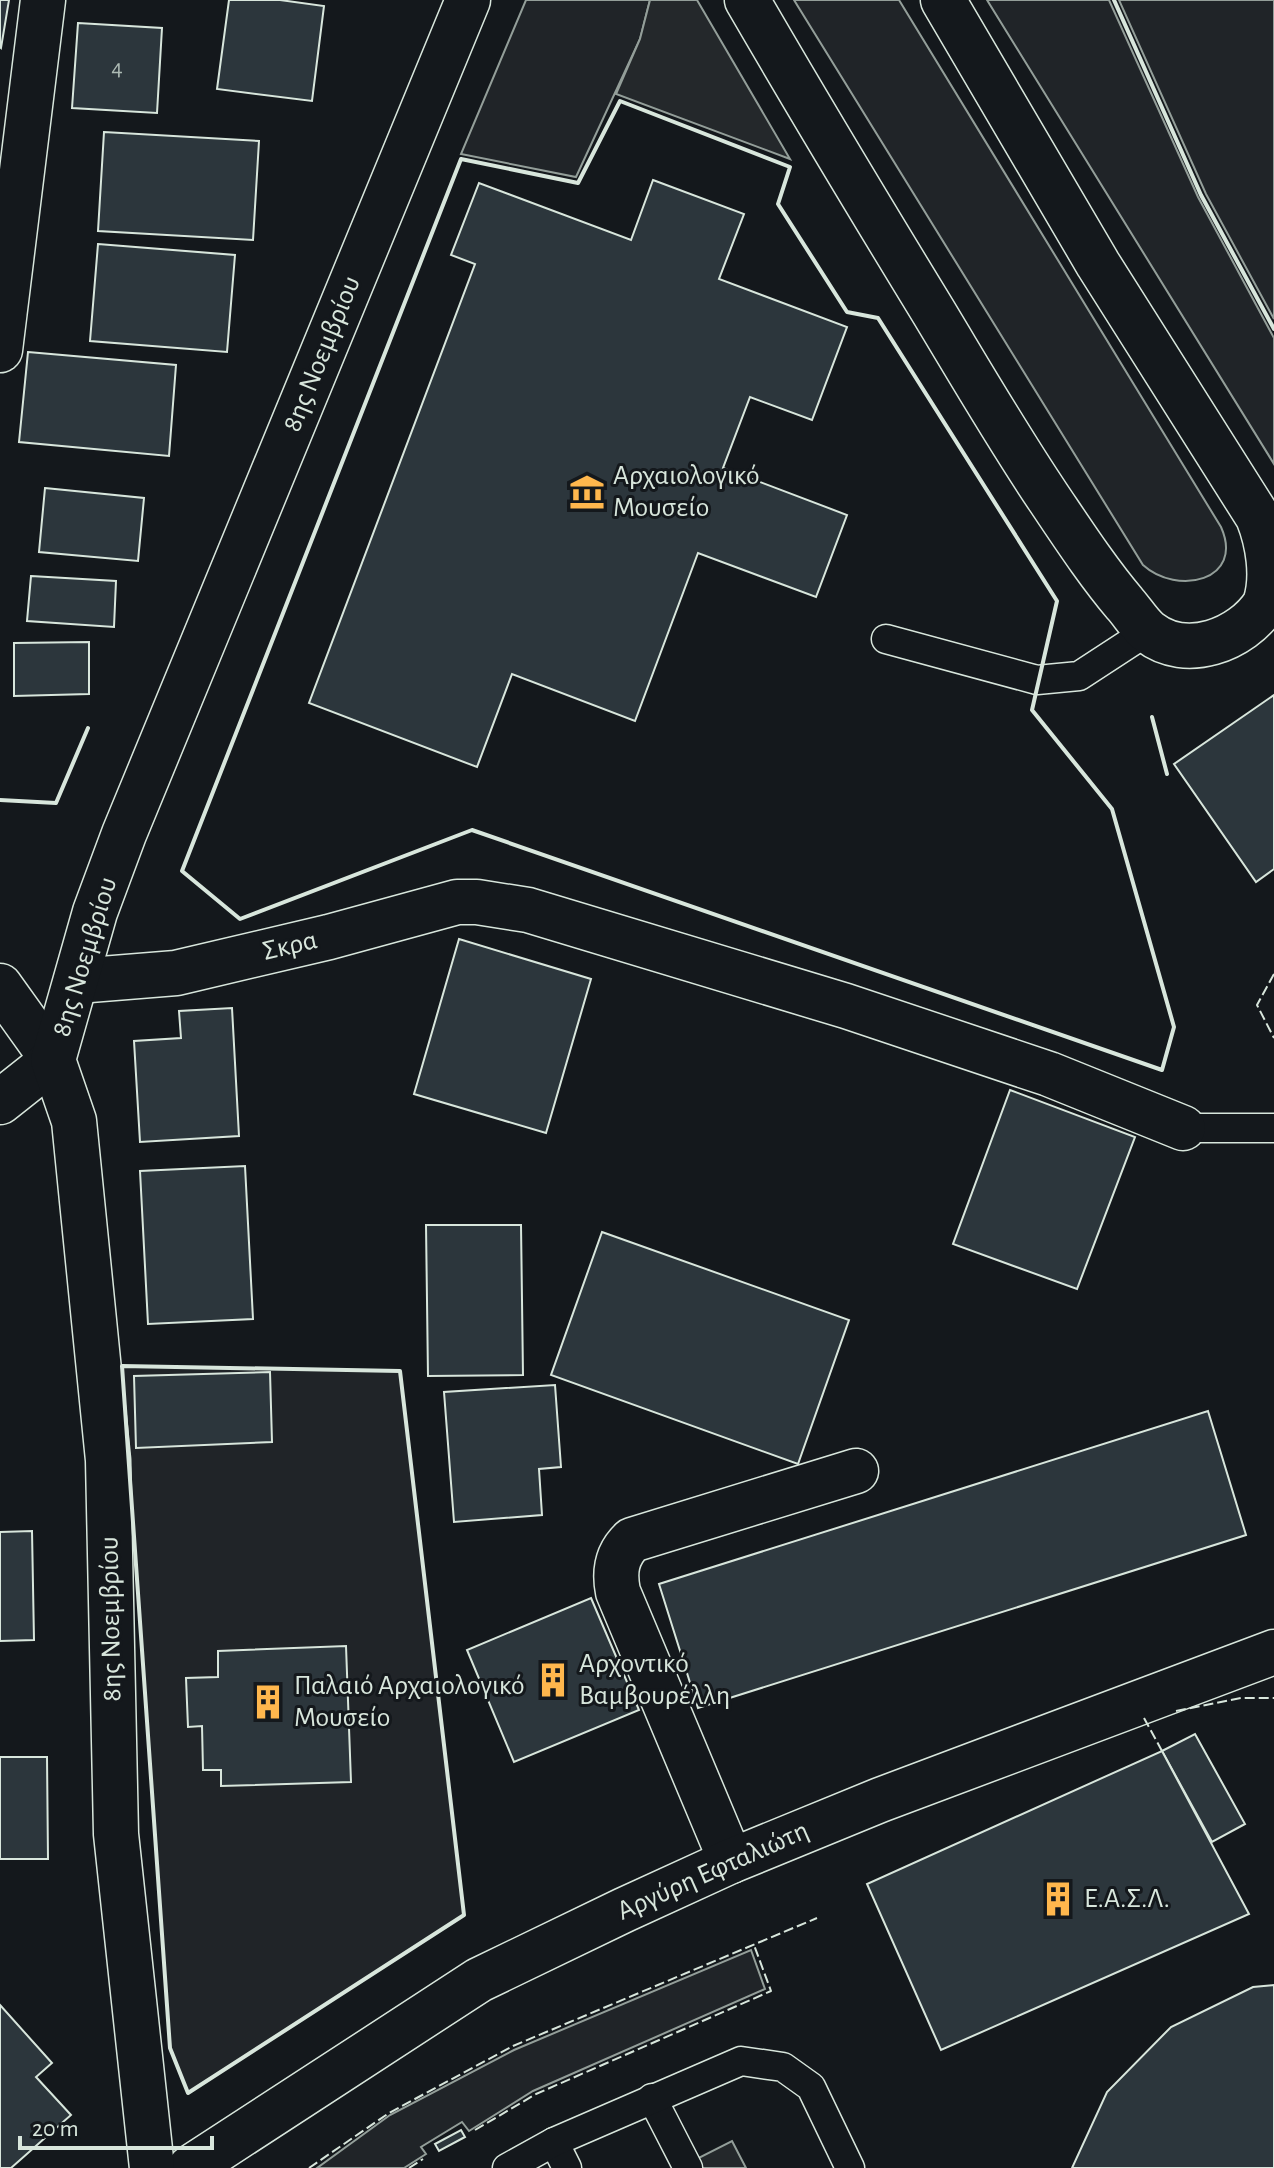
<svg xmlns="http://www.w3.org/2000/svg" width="1274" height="2168" font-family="'Alegreya Sans',sans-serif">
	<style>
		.green { fill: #202428; stroke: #939e99; stroke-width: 2 }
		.parking { fill: #24282b; stroke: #939e99; stroke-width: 2 }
		.building { fill: #2c363c; stroke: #d8e6dc; stroke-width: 2 }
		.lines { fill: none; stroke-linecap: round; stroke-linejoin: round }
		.service-casing { stroke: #d8e6dc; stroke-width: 31 }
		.minor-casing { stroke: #d8e6dc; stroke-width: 47 }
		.primary-casing { stroke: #d8e6dc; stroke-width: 47 }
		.service { stroke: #14181c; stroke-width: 28 }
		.minor { stroke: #14181c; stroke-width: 44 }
		.primary { stroke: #14181c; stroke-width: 44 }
		.fence { stroke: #d8e6dc; stroke-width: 2; stroke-dasharray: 10 4; stroke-linecap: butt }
		.wall { stroke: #d8e6dc; stroke-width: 4 }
		.labels { text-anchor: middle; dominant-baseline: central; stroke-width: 6; stroke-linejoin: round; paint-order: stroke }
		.number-label { font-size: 24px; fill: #adbab4 }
		.street-label { font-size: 28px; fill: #d8e6dc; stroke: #14181c }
		.poi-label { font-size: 28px; fill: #d8e6dc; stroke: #14181c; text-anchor: start }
	</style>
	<rect width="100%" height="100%" fill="#14181c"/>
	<!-- green -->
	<g class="green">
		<polygon points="526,0 650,0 640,39 576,177 461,154"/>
		<path d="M794,0H899L1221,527C1245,581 1177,596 1143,565Z"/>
		<polygon points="987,0 1109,0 1198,197 1274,338 1274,464"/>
		<polygon points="1119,0 1274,0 1274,319 1206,194"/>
		<polygon points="122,1366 400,1371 464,1915 188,2093 170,2048"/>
		<polygon points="751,1950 765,1989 533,2091 469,2131 462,2122 421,2147 426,2154 404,2168 317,2168 390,2115 514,2050"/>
	</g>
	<!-- parking -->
	<g class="parking">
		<polygon points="650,0 697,0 790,159 616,94 640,39"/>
		<polygon points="732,2141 746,2168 679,2168"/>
	</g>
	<!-- building -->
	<g class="building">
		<polygon points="0,0 9,0 1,48 0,47"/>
		<polygon points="229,0 280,0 324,6 312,101 217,89"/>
		<polygon points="78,23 162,28 157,113 72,108"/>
		<polygon points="104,132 259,141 253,240 98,231"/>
		<polygon points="653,180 744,214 719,279 847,327 812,420 750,397 723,468 847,515 816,597 698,553 635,721 512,674 477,767 309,703 475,264 451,255 479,183 631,240"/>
		<polygon points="98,244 235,255 227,352 90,341"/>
		<polygon points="28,352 176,365 169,456 19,442"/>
		<polygon points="45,488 144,498 138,561 39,552"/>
		<polygon points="31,576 116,581 114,627 27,621"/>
		<polygon points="89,642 89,694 14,696 14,643"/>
		<polygon points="1274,695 1274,869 1256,882 1174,764"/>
		<polygon points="459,939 591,979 546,1133 414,1094"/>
		<polygon points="232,1008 239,1136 140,1142 134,1041 181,1038 179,1011"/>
		<polygon points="1010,1090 1135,1137 1077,1289 953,1244"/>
		<polygon points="245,1166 253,1319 148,1324 140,1171"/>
		<polygon points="426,1225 521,1225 523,1375 428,1376"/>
		<polygon points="602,1232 849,1320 798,1464 551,1375"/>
		<polygon points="270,1372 272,1442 136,1448 134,1376"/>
		<polygon points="555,1385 561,1467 539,1469 542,1515 454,1522 444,1392"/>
		<polygon points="1208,1411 1246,1535 698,1708 659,1584"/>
		<polygon points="32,1531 34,1640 0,1641 0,1532"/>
		<polygon points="591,1598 639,1710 514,1762 467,1650"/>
		<polygon points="346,1646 351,1782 221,1786 221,1770 203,1770 202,1726 188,1727 186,1678 218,1677 218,1651"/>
		<polygon points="1195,1734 1245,1824 1212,1842 1162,1751"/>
		<polygon points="1162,1751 1249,1914 941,2050 867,1884"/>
		<polygon points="0,1757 47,1757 48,1859 0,1859"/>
		<polygon points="1274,1985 1274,2168 1072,2168 1107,2092 1171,2027 1253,1987"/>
		<polygon points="0,2005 52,2063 36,2077 71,2115 11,2168 0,2168"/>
		<polygon points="461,2130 465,2137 439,2151 435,2144"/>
	</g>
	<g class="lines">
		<!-- service casing -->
		<g class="service-casing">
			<g id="service">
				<polyline points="886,639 1037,680 1079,676 1148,631"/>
				<polyline points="1183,1128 1274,1128"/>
				<polyline points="652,2098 688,2168"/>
				<polyline points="554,2142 567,2168"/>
				<polyline points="507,2168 554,2142 741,2061 783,2067 811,2087 850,2168"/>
			</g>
		</g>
		<!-- minor casing -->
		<g class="minor-casing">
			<g id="minor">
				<path d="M747,0C808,105 870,208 933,311C971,374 1007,436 1048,497C1073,534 1097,571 1125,604C1133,613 1140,625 1149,632C1186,661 1242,640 1265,604C1274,577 1268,542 1258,517L1098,264L943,0"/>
				<polyline points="0,350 43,0"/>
				<polyline points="77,981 176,973 329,937 457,902 477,902 528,910 846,1006 1049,1074 1183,1128"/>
				<polyline points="0,986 53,1060"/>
				<path d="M731,1861L618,1592C614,1572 616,1555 632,1540L856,1471"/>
				<polyline points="190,2168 479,1980 624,1910 731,1861 880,1800 1274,1652"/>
			</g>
		</g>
		<!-- primary casing -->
		<g class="primary-casing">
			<g id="primary">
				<polyline points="0,1102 53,1060"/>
				<polyline points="152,2168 116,1834 108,1460 74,1121 53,1060 95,912 124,834 468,0"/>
			</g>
		</g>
		<!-- service -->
		<use href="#service" class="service"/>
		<!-- minor -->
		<use href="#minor" class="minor"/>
		<!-- primary -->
		<use href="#primary" class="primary"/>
		<!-- fence -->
		<g class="fence">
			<polyline points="1274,974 1257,1005 1274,1038"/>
			<polyline points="1176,1711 1241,1698 1274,1698"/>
			<polyline points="1144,1718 1162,1751"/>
			<polyline points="475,2130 536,2094 771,1991 754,1945"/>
			<polyline points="309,2168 389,2113 513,2046 817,1918"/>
			<polyline points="409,2168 423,2159"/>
		</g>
		<!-- wall -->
		<g class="wall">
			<polyline points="1114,0 1201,195 1274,329"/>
			<polygon points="620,101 790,167 778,204 847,312 878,318 1057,601 1032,710 1112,809 1174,1027 1162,1070 472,830 240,919 182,871 461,159 578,183"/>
			<polyline points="1152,717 1167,774"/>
			<polyline points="0,800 56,803 88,728"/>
			<polygon points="122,1366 400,1371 464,1915 188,2093 170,2048"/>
		</g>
	</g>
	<!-- icons -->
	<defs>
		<g id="museum-bare" transform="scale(2.76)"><path d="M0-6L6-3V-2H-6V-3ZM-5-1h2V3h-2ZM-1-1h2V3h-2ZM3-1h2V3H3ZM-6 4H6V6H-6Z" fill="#ffb74d" stroke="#14181c" stroke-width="2.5" paint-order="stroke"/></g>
		<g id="building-bare" transform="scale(2.76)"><path d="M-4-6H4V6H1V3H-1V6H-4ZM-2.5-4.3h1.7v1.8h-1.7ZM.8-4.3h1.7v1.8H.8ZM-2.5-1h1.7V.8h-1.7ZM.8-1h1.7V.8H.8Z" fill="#ffb74d" stroke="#14181c" stroke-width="2.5" paint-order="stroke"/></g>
	</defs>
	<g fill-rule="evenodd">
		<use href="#museum-bare" x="587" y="492"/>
		<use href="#building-bare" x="553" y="1680"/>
		<use href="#building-bare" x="268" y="1702"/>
		<use href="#building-bare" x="1058" y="1899"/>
	</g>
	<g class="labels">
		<!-- number labels -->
		<g class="number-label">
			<text x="117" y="68">4</text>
		</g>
		<!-- street labels -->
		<g class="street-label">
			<text transform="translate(322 354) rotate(-68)">8ης Νοεμβρίου</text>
			<text transform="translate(290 946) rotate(-13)">Σκρα</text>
			<text transform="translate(85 957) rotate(-73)">8ης Νοεμβρίου</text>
			<text transform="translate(111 1619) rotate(-91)">8ης Νοεμβρίου</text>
			<text transform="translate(713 1871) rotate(-24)">Αργύρη Εφταλιώτη</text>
		</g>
		<!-- poi labels -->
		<g class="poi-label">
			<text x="613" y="476">Αρχαιολογικό<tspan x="613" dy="32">Μουσείο</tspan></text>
			<text x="579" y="1664">Αρχοντικό<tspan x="579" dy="32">Βαμβουρέλλη</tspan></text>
			<text x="294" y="1686">Παλαιό Αρχαιολογικό<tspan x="294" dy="32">Μουσείο</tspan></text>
			<text x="1084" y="1899">Ε.Α.Σ.Λ.</text>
		</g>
	</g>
	<!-- scale -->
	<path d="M20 2136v12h192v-12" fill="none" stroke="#d8e6dc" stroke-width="4"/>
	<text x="32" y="2136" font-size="24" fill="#d8e6dc" stroke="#14181c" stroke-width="6" paint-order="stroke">20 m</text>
</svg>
